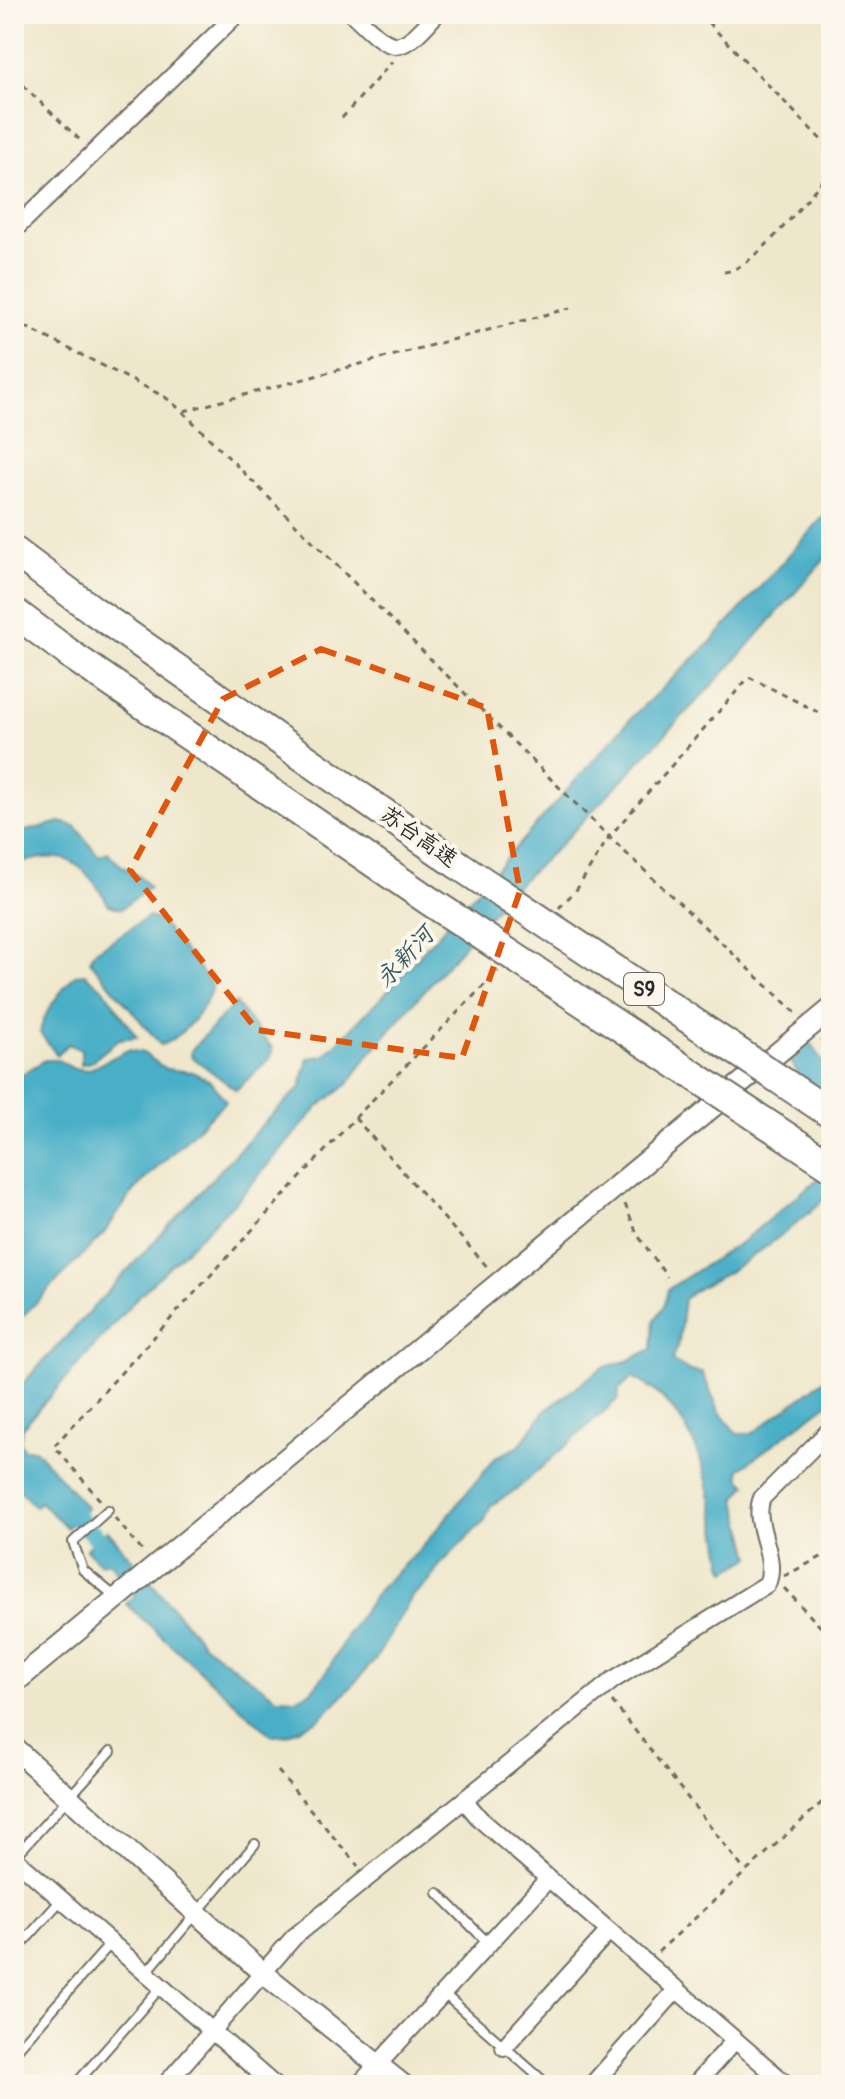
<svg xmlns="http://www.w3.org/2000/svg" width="845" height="2099" font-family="Pangolin,'LXGW WenKai TC',sans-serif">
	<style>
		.water { fill: #48afc7; stroke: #3a6d79; stroke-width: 2 }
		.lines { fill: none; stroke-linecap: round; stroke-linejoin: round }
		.canal { stroke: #48afc7; stroke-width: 18 }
		.service-casing { stroke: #706d63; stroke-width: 12 }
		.minor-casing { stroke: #706d63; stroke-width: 20 }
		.tertiary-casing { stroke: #706d63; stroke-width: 24 }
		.motorway-casing { stroke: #706d63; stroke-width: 32 }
		.path { stroke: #706d63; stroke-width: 3; stroke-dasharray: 6 6; stroke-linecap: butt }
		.service { stroke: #fff; stroke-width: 8 }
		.minor { stroke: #fff; stroke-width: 16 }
		.tertiary { stroke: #fff; stroke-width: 20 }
		.motorway { stroke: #fff; stroke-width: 28 }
		.motorway-bridge-casing { stroke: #706d63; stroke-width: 32; stroke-linecap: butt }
		.motorway-bridge { stroke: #fff; stroke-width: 28 }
		.marked { fill: none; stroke: #df570e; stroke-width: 6; stroke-dasharray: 16 10; stroke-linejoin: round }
		.labels { text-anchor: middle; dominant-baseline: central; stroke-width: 8; stroke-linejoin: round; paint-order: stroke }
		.shield { fill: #fbf7ec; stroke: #696865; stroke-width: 2 }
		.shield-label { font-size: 20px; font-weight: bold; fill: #2b2b2b }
		.street-label { font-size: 22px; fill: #2b2b2b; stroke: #fbf7ec }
		.water-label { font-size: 24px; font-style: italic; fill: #355962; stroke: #fbf7ec }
	</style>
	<rect width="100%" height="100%" fill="#fbf7ec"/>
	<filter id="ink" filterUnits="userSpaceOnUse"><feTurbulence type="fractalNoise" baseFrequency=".0125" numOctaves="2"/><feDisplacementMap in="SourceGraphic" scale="16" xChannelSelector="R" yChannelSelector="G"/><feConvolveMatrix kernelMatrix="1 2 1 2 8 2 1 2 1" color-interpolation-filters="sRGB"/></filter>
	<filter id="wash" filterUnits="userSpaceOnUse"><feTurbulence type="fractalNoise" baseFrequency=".006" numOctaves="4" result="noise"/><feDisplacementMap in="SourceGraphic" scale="32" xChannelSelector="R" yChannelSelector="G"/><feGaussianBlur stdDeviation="1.8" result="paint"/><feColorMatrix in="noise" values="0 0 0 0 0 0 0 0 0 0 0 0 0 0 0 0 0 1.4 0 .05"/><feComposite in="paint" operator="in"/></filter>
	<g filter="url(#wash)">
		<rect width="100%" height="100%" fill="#efe7cb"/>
		<!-- water -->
		<g class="water">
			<polygon points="831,508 831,552 733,663 560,845 511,891 369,1054 348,1084 318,1107 241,1196 135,1300 22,1428 20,1442 24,1449 35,1449 87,1508 81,1517 83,1523 78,1527 72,1522 67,1528 40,1502 35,1507 14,1483 14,1393 260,1127 301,1087 308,1058 324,1056 383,996 634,715 711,642"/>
			<path d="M60,822L75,826L99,856L108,852C122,872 140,871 149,888L121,909L109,905C83,861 64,846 14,866V834Z"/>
			<path d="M148,917L159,920L212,985C208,1007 182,1038 161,1045L90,961L93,953Z"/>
			<path d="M85,974L105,991L137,1037L119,1039L91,1062L81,1064V1050L68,1044L57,1055L40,1033C44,1010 60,993 75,975Z"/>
			<polygon points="235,1003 273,1049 270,1059 236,1090 191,1056 192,1049"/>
			<polygon points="810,1041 831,1077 831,1127 790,1060"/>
			<polygon points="128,1050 143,1053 166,1069 192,1072 209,1080 226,1101 134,1190 105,1232 14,1325 14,1079 45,1060 58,1060 72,1068 88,1070"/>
			<path d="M831,1168V1193C800,1222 768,1247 732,1270C715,1281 699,1285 684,1299L679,1342L672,1360L690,1371L702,1372L719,1411L737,1434L753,1433L831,1375V1401L740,1469V1478L747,1485L736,1499L751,1557L726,1571L723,1564C711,1494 703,1413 633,1377L619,1389L618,1399L515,1491L491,1505L485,1520L440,1565L429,1582L413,1595L375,1660L340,1699L318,1720L286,1735L272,1736L126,1604L135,1596L109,1562L100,1564L86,1549L107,1530L204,1645L277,1698L296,1699L311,1691L326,1673L348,1633L379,1589L423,1546L496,1457L518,1447L546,1410L602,1368L630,1360L652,1349L654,1321L664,1306L668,1289L744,1240Z"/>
		</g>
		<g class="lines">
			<!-- canal -->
			<polyline class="canal" points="65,1506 115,1555"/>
		</g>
	</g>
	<g filter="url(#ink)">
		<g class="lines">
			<!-- service casing -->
			<g class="service-casing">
				<g id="service">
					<polyline points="108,1510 73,1542 83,1570 117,1598"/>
					<polyline points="14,1858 111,1751"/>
					<polyline points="438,1893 489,1944"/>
					<polyline points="14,1953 61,1900"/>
					<polyline points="146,1973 255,1844"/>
					<polyline points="443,1993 548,2085"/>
					<polyline points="14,2053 111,1943"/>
					<polyline points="75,2085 161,1987"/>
				</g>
			</g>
			<!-- minor casing -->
			<g class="minor-casing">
				<g id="minor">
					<path d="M353,14C393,53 398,58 436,14"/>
					<polyline points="14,230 237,14"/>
					<polyline points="465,1801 480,1819 787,2085"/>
					<polyline points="14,1858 274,2085"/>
					<polyline points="504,2047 609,1931"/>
					<path d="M165,2085L294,1937L613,1680L767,1584C779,1556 751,1524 762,1498L831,1429"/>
					<polyline points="359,2085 548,1879"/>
					<polyline points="592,2085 677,1989"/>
					<polyline points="695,2085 735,2040"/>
				</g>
			</g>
			<!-- tertiary casing -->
			<g class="tertiary-casing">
				<g id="tertiary">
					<polyline points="14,1683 831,1009"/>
					<polyline points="14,1748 263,1973 403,2085"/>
				</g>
			</g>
			<!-- motorway casing -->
			<g class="motorway-casing">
				<g id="motorway">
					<polyline points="14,551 94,611 457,864"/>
					<polyline points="14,612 74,657"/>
				</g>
			</g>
			<!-- path -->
			<g class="path">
				<polyline points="700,14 831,150"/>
				<polyline points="14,77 82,142"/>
				<polyline points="342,118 392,62"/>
				<path d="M724,272C755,270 809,195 831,170"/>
				<polyline points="14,321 165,397 182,411 609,837 797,1014"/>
				<polyline points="184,411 571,308"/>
				<polyline points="559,908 577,889 609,837 749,677 831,719"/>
				<polyline points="821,1040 831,1054"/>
				<polyline points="355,1118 490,1270"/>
				<polyline points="625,1204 637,1234 667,1277"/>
				<polyline points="100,1500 54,1446 355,1118 498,971"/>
				<polyline points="115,1518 143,1552"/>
				<polyline points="784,1576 831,1552"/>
				<polyline points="784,1588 831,1638"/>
				<polyline points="612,1701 745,1871"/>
				<polyline points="278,1771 358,1866"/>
				<polyline points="658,1952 831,1794"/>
			</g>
			<!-- service -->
			<use href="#service" class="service"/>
			<!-- minor -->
			<use href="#minor" class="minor"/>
			<!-- tertiary -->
			<use href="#tertiary" class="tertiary"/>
			<!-- motorway -->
			<use href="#motorway" class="motorway"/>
			<!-- motorway-bridge casing -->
			<g class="motorway-bridge-casing">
				<g id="motorway-bridge">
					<polyline points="74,657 428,900 831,1166"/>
					<polyline points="457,864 831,1114"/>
				</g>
			</g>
			<!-- motorway-bridge -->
			<use href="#motorway-bridge" class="motorway-bridge"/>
		</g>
	</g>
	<!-- marked area -->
	<path class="marked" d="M321,649L487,708L520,891L462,1058L257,1030L130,870L223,699Z"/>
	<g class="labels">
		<!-- shield labels -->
		<rect class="shield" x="624" y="973" width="40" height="32" rx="6"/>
		<g class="shield-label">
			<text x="644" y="989">S9</text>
		</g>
		<!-- street labels -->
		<g class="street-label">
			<text transform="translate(419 837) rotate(35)">苏台高速</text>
		</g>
		<!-- water labels -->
		<g class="water-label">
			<text transform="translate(405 957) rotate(-47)">永新河</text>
		</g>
	</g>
	<!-- margin -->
	<rect width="845" height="2099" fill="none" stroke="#fbf7ec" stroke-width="48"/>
</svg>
